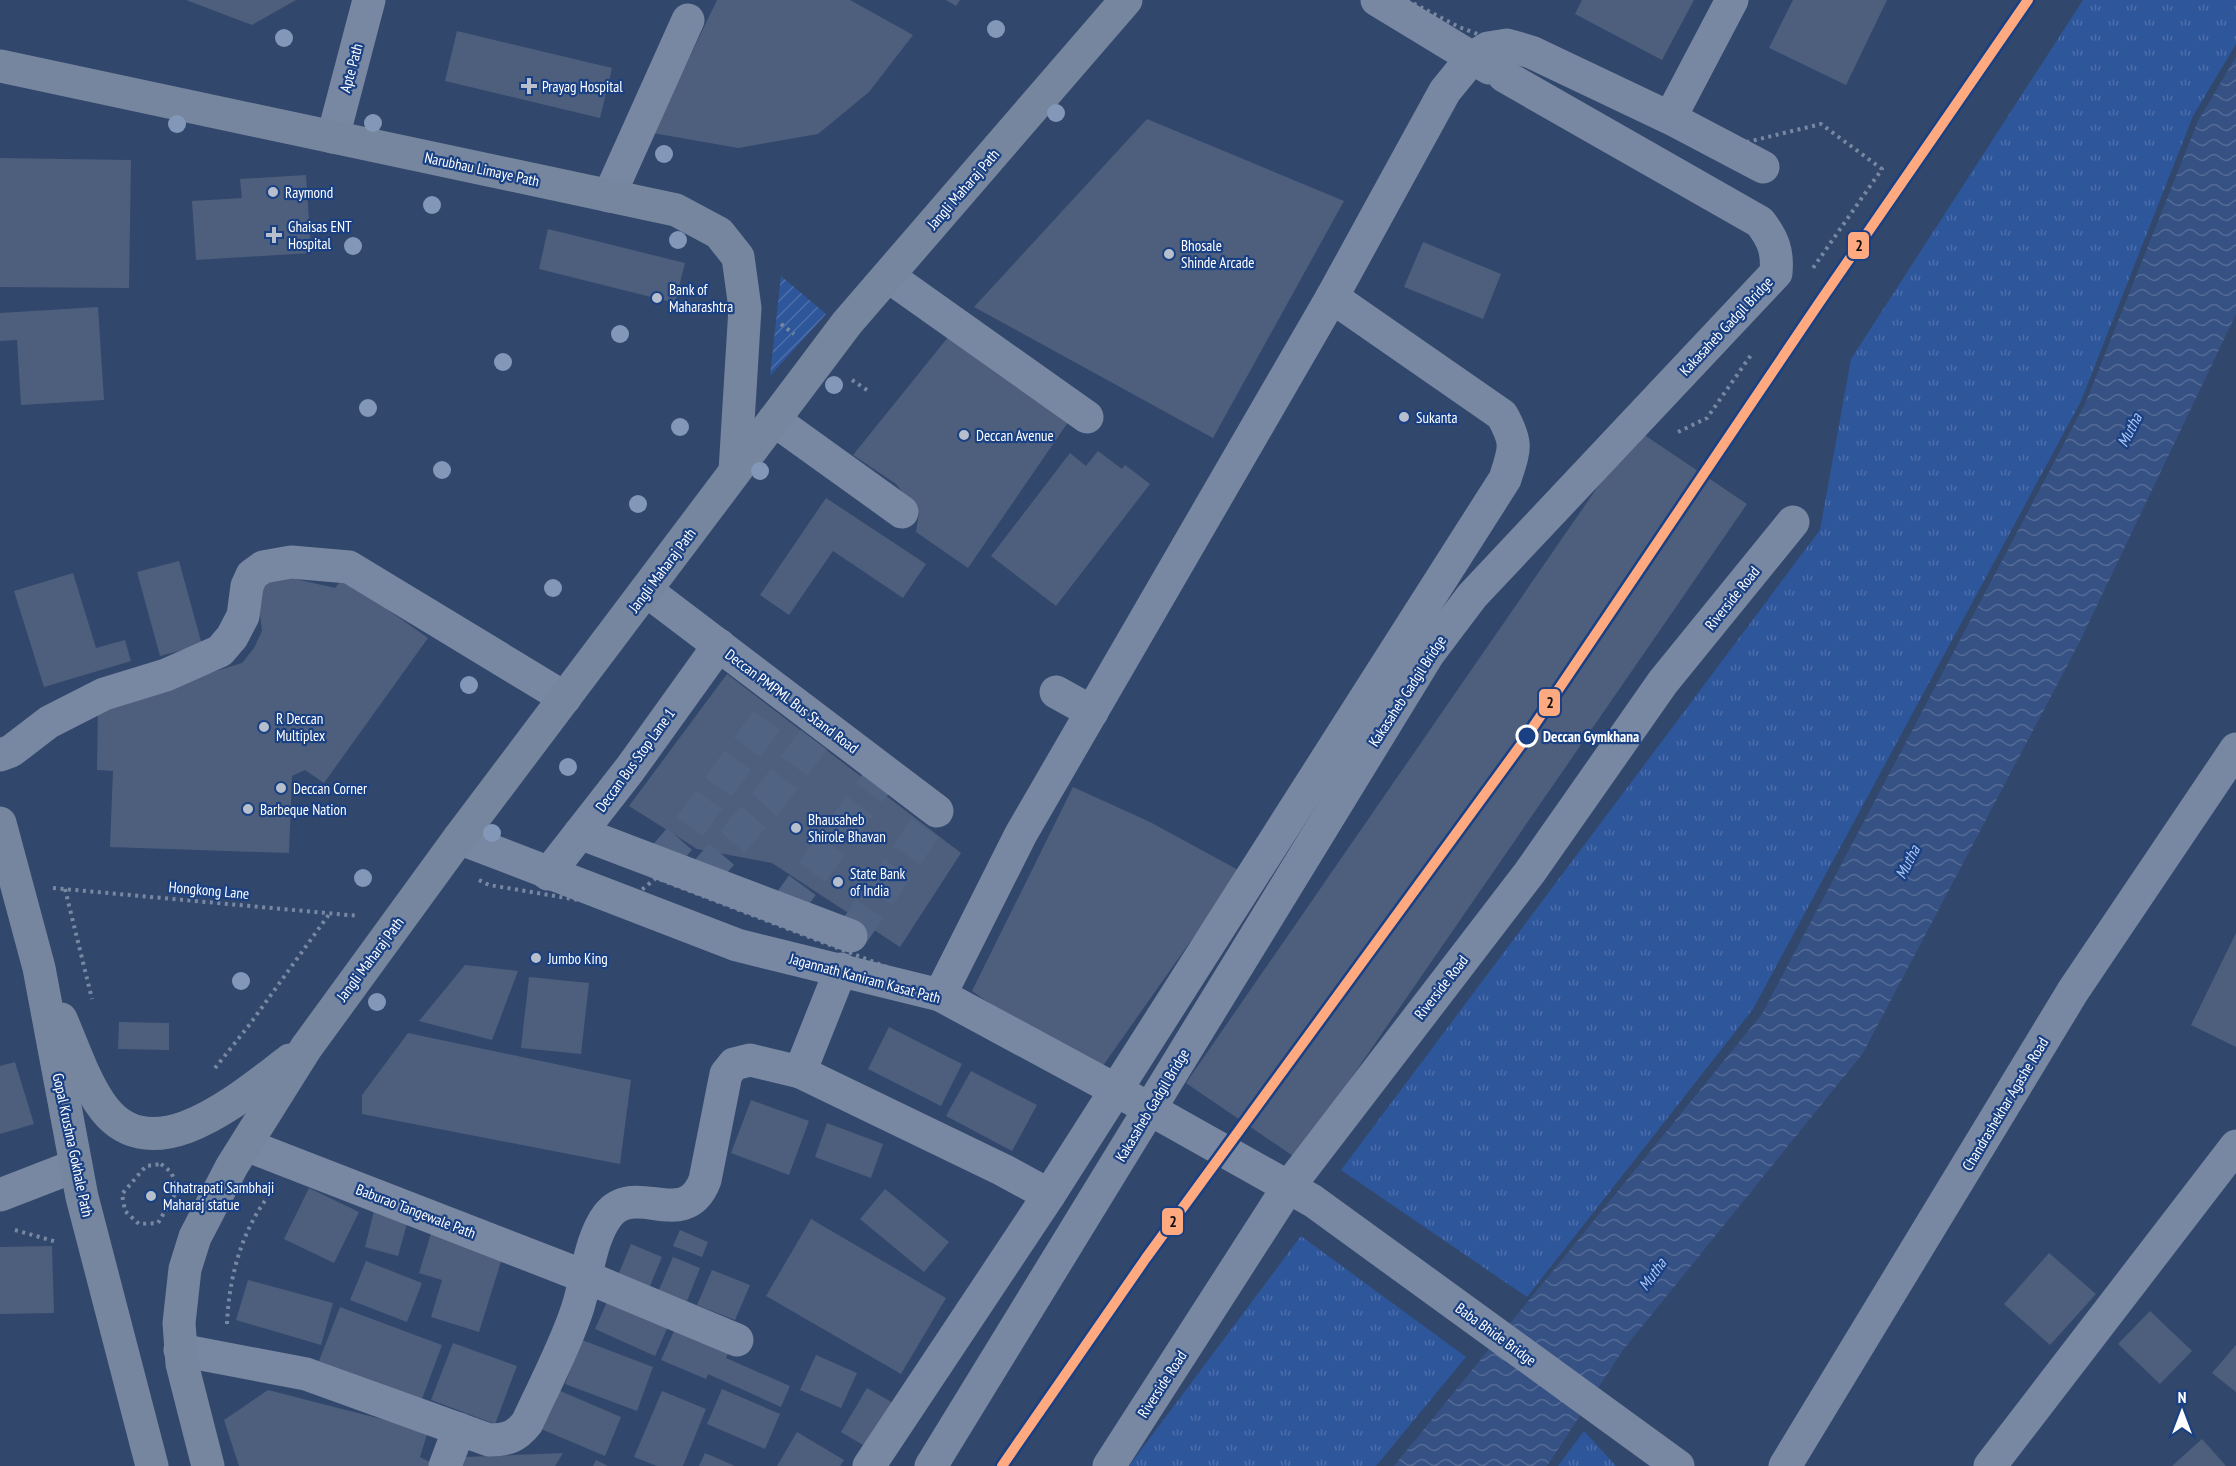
<svg xmlns="http://www.w3.org/2000/svg" width="2236" height="1466" font-family="'PT Sans Narrow',sans-serif">
	<style>
		.grass { fill: url(#grass-tufts) }
		.garden { fill: url(#garden-furrows) }
		.water { fill: url(#water-waves) }
		.building { fill: #4e5f7d }
		.lines { fill: none; stroke-linecap: round; stroke-linejoin: round }
		.minor-tunnel { stroke: #516382; stroke-width: 33; stroke-dasharray: 33 16; stroke-linecap: butt }
		.path { stroke: #7888a2; stroke-width: 4; stroke-dasharray: 3 4.5; stroke-linecap: butt }
		.minor { stroke: #7888a2; stroke-width: 33 }
		.major { stroke: #77869f; stroke-width: 33 }
		.path-bridge { stroke: #7888a2; stroke-width: 4; stroke-dasharray: 3 4.5; stroke-linecap: butt }
		.minor-bridge { stroke: #7888a2; stroke-width: 33 }
		.metro-1-casing { stroke: #1a4084; stroke-width: 15 }
		.metro-1 { stroke: #ffa980; stroke-width: 10 }
		.tree { fill: #8397b9 }
		.poi-dot { fill: #b7bfcc; stroke: #1a4084; stroke-width: 2 }
		.stop-dot { fill: #1a4084; stroke: #fff; stroke-width: 3 }
		.labels { text-anchor: middle; dominant-baseline: central; stroke-width: 4.5; stroke-linejoin: round; paint-order: stroke }
		.street-label { font-size: 15px; fill: #fff; stroke: #1a4084 }
		.poi-label { font-size: 15px; fill: #fff; stroke: #1a4084; text-anchor: start }
		.stop-label { font-size: 15px; font-weight: bold; fill: #fff; stroke: #1a4084; text-anchor: start }
		.water-label { font-size: 16px; font-style: italic; fill: #abc6f3; stroke: #1a4084 }
		.line-badge { stroke: #1a4084; stroke-width: 2 }
		.pale-badge-label { font-size: 16px; text-anchor: middle; font-weight: bold; fill: #111 }
	</style>
	<defs>
		<pattern id="grass-tufts" width="24" height="20" patternUnits="userSpaceOnUse" patternTransform="scale(1.5)"><rect width="24" height="20" fill="#2e569b"/><path d="M3 7l-1-3M5 7V3M7 7l1-3M15 17l-1-3M17 17v-4M19 17l1-3" fill="none" stroke="#4d6faa"/></pattern>
		<pattern id="garden-furrows" width="10" height="10" patternUnits="userSpaceOnUse" patternTransform="scale(1.5)"><rect width="10" height="10" fill="#2e569b"/><path d="M-1 1l2-2M0 10L10 0M9 11l2-2" fill="none" stroke="#4d6faa"/></pattern>
		<pattern id="water-waves" width="16" height="10" patternUnits="userSpaceOnUse" patternTransform="scale(1.5)"><rect width="16" height="10" fill="#365183"/><path d="M0 5q4-4 8 0t8 0" fill="none" stroke="#546b96"/></pattern>
	</defs>
	<rect width="100%" height="100%" fill="#32476c"/>
	<!-- grass -->
	<g class="grass">
		<polygon points="2083,0 2236,0 2236,44 2193,116 2081,401 1753,1009 1527,1297 1341,1170 1820,530 1851,359"/>
		<polygon points="1301,1236 1466,1357 1376,1466 1129,1466"/>
		<polygon points="1584,1431 1616,1466 1558,1466"/>
	</g>
	<!-- garden -->
	<polygon class="garden" points="781,276 826,314 770,376"/>
	<!-- water -->
	<polygon class="water" points="2236,57 2236,314 2079,643 1863,1053 1623,1350 1547,1466 1394,1466 1762,1014 2085,404 2198,121"/>
	<!-- building -->
	<g class="building">
		<polygon points="186,0 296,0 252,25"/>
		<polygon points="717,0 850,0 913,35 869,92 818,134 738,148 653,133"/>
		<polygon points="946,0 960,0 956,6"/>
		<polygon points="1582,0 1694,0 1662,60 1575,14"/>
		<polygon points="1793,0 1887,0 1846,85 1769,48"/>
		<polygon points="457,31 612,68 600,118 445,81"/>
		<polygon points="1147,119 1344,201 1213,438 974,307"/>
		<polygon points="0,158 131,160 129,288 0,287"/>
		<polygon points="306,175 311,253 196,260 192,201 242,198 240,179"/>
		<polygon points="548,229 685,263 675,303 539,269"/>
		<polygon points="1423,242 1501,274 1483,319 1404,287"/>
		<polygon points="98,307 104,400 21,405 17,340 0,341 0,313"/>
		<polygon points="953,331 1073,415 968,568 916,532 919,513 896,484 853,455"/>
		<polygon points="1637,430 1747,504 1296,1158 1186,1083"/>
		<polygon points="1098,451 1122,469 1125,465 1150,484 1056,606 991,556 1070,453 1086,466"/>
		<polygon points="826,498 926,564 903,598 833,551 789,615 760,595"/>
		<polygon points="179,561 202,645 160,656 137,572"/>
		<polygon points="73,573 96,648 125,640 131,661 44,687 14,591"/>
		<polygon points="274,574 335,588 343,578 428,638 324,783 305,770 292,776 289,853 110,847 113,771 97,770 98,707 242,663 254,648 262,631 258,596"/>
		<polygon points="727,674 961,853 900,947 772,863 697,849 629,806"/>
		<polygon points="1073,787 1150,822 1240,871 1095,1077 972,991"/>
		<polygon points="2236,933 2236,1047 2191,1025"/>
		<polygon points="465,965 518,971 492,1040 419,1021"/>
		<polygon points="529,977 589,983 581,1054 521,1048"/>
		<polygon points="119,1022 169,1023 169,1050 118,1049"/>
		<polygon points="889,1027 962,1064 941,1106 868,1069"/>
		<polygon points="408,1033 631,1080 620,1164 362,1114 362,1095"/>
		<polygon points="15,1062 34,1124 0,1134 0,1066"/>
		<polygon points="971,1071 1037,1105 1012,1151 946,1116"/>
		<polygon points="751,1100 809,1121 789,1175 731,1153"/>
		<polygon points="827,1123 883,1144 871,1178 815,1157"/>
		<polygon points="309,1188 359,1212 334,1263 284,1239"/>
		<polygon points="885,1189 949,1242 924,1272 860,1219"/>
		<polygon points="374,1211 408,1220 398,1256 365,1247"/>
		<polygon points="811,1219 946,1298 901,1374 766,1296"/>
		<polygon points="432,1230 504,1252 479,1332 431,1317 442,1280 419,1273"/>
		<polygon points="680,1230 708,1242 702,1257 673,1246"/>
		<polygon points="631,1244 662,1257 650,1286 619,1273"/>
		<polygon points="52,1246 54,1313 0,1314 0,1247"/>
		<polygon points="2049,1253 2096,1294 2050,1345 2004,1304"/>
		<polygon points="673,1257 700,1268 687,1301 659,1290"/>
		<polygon points="366,1261 422,1283 407,1322 350,1300"/>
		<polygon points="712,1270 750,1285 735,1320 697,1305"/>
		<polygon points="248,1280 333,1303 321,1345 236,1320"/>
		<polygon points="610,1295 670,1322 655,1356 595,1329"/>
		<polygon points="340,1307 442,1345 422,1399 319,1361"/>
		<polygon points="2150,1311 2192,1351 2160,1384 2118,1344"/>
		<polygon points="678,1322 731,1346 726,1358 790,1386 781,1407 708,1374 706,1379 661,1360"/>
		<polygon points="582,1340 653,1367 637,1411 565,1384"/>
		<polygon points="453,1343 517,1366 495,1424 431,1400"/>
		<polygon points="2236,1345 2236,1392 2212,1373"/>
		<polygon points="816,1355 857,1373 841,1408 800,1390"/>
		<polygon points="867,1388 895,1404 868,1448 841,1432"/>
		<polygon points="722,1389 780,1414 765,1449 707,1424"/>
		<polygon points="268,1390 428,1431 420,1457 437,1466 239,1466 224,1420"/>
		<polygon points="558,1390 621,1417 605,1456 541,1429"/>
		<polygon points="662,1391 706,1409 683,1466 657,1466 634,1457"/>
		<polygon points="797,1432 844,1460 840,1466 777,1466"/>
		<polygon points="2202,1439 2226,1466 2172,1466"/>
		<polygon points="563,1453 555,1466 460,1466 465,1457"/>
		<polygon points="705,1453 735,1466 699,1466"/>
		<polygon points="596,1460 608,1466 593,1466"/>
	</g>
	<g class="lines">
		<!-- minor-tunnel -->
		<g class="minor-tunnel">
			<polyline points="658,864 688,829 785,695"/>
			<polyline points="700,879 765,804 825,725"/>
			<polyline points="783,912 885,771"/>
			<polyline points="851,936 937,811"/>
		</g>
		<!-- path -->
		<g class="path">
			<polyline points="781,324 794,334"/>
			<polyline points="852,380 867,390"/>
			<polyline points="53,888 359,916"/>
			<polyline points="65,889 92,999"/>
			<polyline points="215,1068 250,1024 330,913"/>
			<polygon points="161,1164 171,1172 178,1189 158,1223 139,1224 125,1211 122,1194 146,1166"/>
			<polyline points="15,1230 57,1242"/>
			<path d="M227,1324C229,1278 241,1231 270,1194"/>
		</g>
		<!-- minor -->
		<g class="minor">
			<polyline points="1377,0 1489,68"/>
			<polyline points="1670,118 1732,0"/>
			<polyline points="333,137 369,0"/>
			<polyline points="609,196 688,20"/>
			<polyline points="888,276 1087,417"/>
			<polyline points="774,420 902,512"/>
			<polyline points="647,591 937,811"/>
			<polyline points="1056,692 1092,712"/>
			<polyline points="0,755 11,751 49,722 104,694 166,675 220,651 232,637 243,616 247,586 252,575 263,567 291,562 349,567 565,698"/>
			<polyline points="580,833 851,936"/>
			<polyline points="459,838 737,945 940,995 1114,1089 1313,1201 1678,1466"/>
			<polyline points="548,874 630,769 719,645"/>
			<polyline points="940,995 1021,834 1332,297 1445,91 1472,58 1488,48 1507,45 1531,52 1670,118 1763,167"/>
			<polyline points="800,1072 841,969"/>
			<polyline points="246,1145 586,1277 737,1340"/>
			<polyline points="0,1195 75,1166"/>
			<path d="M180,1350L306,1374L489,1440C507,1440 516,1437 527,1423C544,1386 564,1349 577,1310C587,1281 589,1240 608,1215C636,1180 685,1233 705,1180L726,1074L734,1064L750,1060L800,1072L1003,1170L1049,1195"/>
			<polyline points="445,1466 459,1429"/>
			<path d="M869,1466L1049,1195L1505,479C1515,448 1518,444 1502,415L1332,297"/>
			<polyline points="1109,1466 1287,1189 1530,872 1663,682 1793,522"/>
			<polyline points="1785,1466 2073,991 2236,749"/>
			<polyline points="1990,1466 2236,1146"/>
		</g>
		<!-- major -->
		<g class="major">
			<polyline points="0,66 676,210 719,233 738,257 745,308 735,471"/>
			<polyline points="0,823 39,968 82,1197 152,1466"/>
			<path d="M61,1019C73,1046 83,1078 100,1103C150,1178 242,1096 290,1060"/>
			<polyline points="208,1466 182,1364 179,1323 185,1269 195,1237 232,1166 306,1048 459,838 847,323 1126,0"/>
		</g>
		<!-- path-bridge -->
		<g class="path-bridge">
			<polyline points="1407,0 1459,27 1496,41"/>
			<polyline points="1710,151 1821,124 1882,169 1813,268"/>
			<polyline points="1678,432 1707,418 1751,355"/>
			<polyline points="479,880 489,885 621,907 656,878 892,969 1082,1065 1116,1098"/>
		</g>
		<!-- minor-bridge -->
		<path class="minor-bridge" d="M931,1466L1429,653L1472,596L1776,273C1778,251 1773,239 1760,222L1504,76"/>
		<!-- metro-1 casing -->
		<g class="metro-1-casing">
			<polyline id="metro-1" points="1002,1466 1146,1258 1523,742 1819,303 2028,0"/>
		</g>
		<!-- metro-1 -->
		<use href="#metro-1" class="metro-1"/>
	</g>
	<!-- trees -->
	<g class="tree">
		<circle cx="996" cy="29" r="9"/>
		<circle cx="284" cy="38" r="9"/>
		<circle cx="1056" cy="113" r="9"/>
		<circle cx="373" cy="123" r="9"/>
		<circle cx="177" cy="124" r="9"/>
		<circle cx="664" cy="154" r="9"/>
		<circle cx="432" cy="205" r="9"/>
		<circle cx="678" cy="240" r="9"/>
		<circle cx="353" cy="246" r="9"/>
		<circle cx="620" cy="334" r="9"/>
		<circle cx="503" cy="362" r="9"/>
		<circle cx="834" cy="385" r="9"/>
		<circle cx="368" cy="408" r="9"/>
		<circle cx="680" cy="427" r="9"/>
		<circle cx="442" cy="470" r="9"/>
		<circle cx="760" cy="471" r="9"/>
		<circle cx="638" cy="504" r="9"/>
		<circle cx="553" cy="588" r="9"/>
		<circle cx="469" cy="685" r="9"/>
		<circle cx="568" cy="767" r="9"/>
		<circle cx="492" cy="833" r="9"/>
		<circle cx="363" cy="878" r="9"/>
		<circle cx="241" cy="981" r="9"/>
		<circle cx="377" cy="1002" r="9"/>
	</g>
	<!-- markers -->
	<g class="poi-dot">
		<path d="M526 77h6v6h6v6h-6v6h-6v-6h-6v-6h6z"/>
		<circle cx="273" cy="192" r="6"/>
		<path d="M271 226h6v6h6v6h-6v6h-6v-6h-6v-6h6z"/>
		<circle cx="1169" cy="254" r="6"/>
		<circle cx="657" cy="298" r="6"/>
		<circle cx="1404" cy="417" r="6"/>
		<circle cx="964" cy="435" r="6"/>
		<circle cx="264" cy="727" r="6"/>
		<circle cx="281" cy="788" r="6"/>
		<circle cx="248" cy="809" r="6"/>
		<circle cx="796" cy="828" r="6"/>
		<circle cx="838" cy="882" r="6"/>
		<circle cx="536" cy="958" r="6"/>
		<circle cx="151" cy="1196" r="6"/>
	</g>
	<circle class="stop-dot" cx="1527" cy="736" r="10"/>
	<g class="labels">
		<!-- street labels -->
		<g class="street-label">
			<text transform="translate(351 68) rotate(-75)">Apte Path</text>
			<text transform="translate(482 169) rotate(12)">Narubhau Limaye Path</text>
			<text transform="translate(963 189) rotate(-49)">Jangli Maharaj Path</text>
			<text transform="translate(1726 326) rotate(-47)">Kakasaheb Gadgil Bridge</text>
			<text transform="translate(662 570) rotate(-53)">Jangli Maharaj Path</text>
			<text transform="translate(1732 598) rotate(-51)">Riverside Road</text>
			<text transform="translate(1407 691) rotate(-57)">Kakasaheb Gadgil Bridge</text>
			<text transform="translate(792 701) rotate(37)">Deccan PMPML Bus Stand Road</text>
			<text transform="translate(635 760) rotate(-54)">Deccan Bus Stop Lane 1</text>
			<text transform="translate(209 890) rotate(5)">Hongkong Lane</text>
			<text transform="translate(370 959) rotate(-53)">Jangli Maharaj Path</text>
			<text transform="translate(865 978) rotate(15)">Jagannath Kaniram Kasat Path</text>
			<text transform="translate(1441 987) rotate(-52)">Riverside Road</text>
			<text transform="translate(2005 1104) rotate(-59)">Chandrashekhar Agashe Road</text>
			<text transform="translate(1152 1105) rotate(-59)">Kakasaheb Gadgil Bridge</text>
			<text transform="translate(73 1145) rotate(78)">Gopal Krushna Gokhale Path</text>
			<text transform="translate(416 1211) rotate(21)">Baburao Tangewale Path</text>
			<text transform="translate(1496 1334) rotate(36)">Baba Bhide Bridge</text>
			<text transform="translate(1162 1384) rotate(-57)">Riverside Road</text>
		</g>
		<!-- poi labels -->
		<g class="poi-label">
			<text x="542" y="86">Prayag Hospital</text>
			<text x="285" y="192">Raymond</text>
			<text x="288" y="226">Ghaisas ENT<tspan x="288" dy="17">Hospital</tspan></text>
			<text x="1181" y="245">Bhosale<tspan x="1181" dy="17">Shinde Arcade</tspan></text>
			<text x="669" y="289">Bank of<tspan x="669" dy="17">Maharashtra</tspan></text>
			<text x="1416" y="417">Sukanta</text>
			<text x="976" y="435">Deccan Avenue</text>
			<text x="276" y="718">R Deccan<tspan x="276" dy="17">Multiplex</tspan></text>
			<text x="293" y="788">Deccan Corner</text>
			<text x="260" y="809">Barbeque Nation</text>
			<text x="808" y="819">Bhausaheb<tspan x="808" dy="17">Shirole Bhavan</tspan></text>
			<text x="850" y="873">State Bank<tspan x="850" dy="17">of India</tspan></text>
			<text x="548" y="958">Jumbo King</text>
			<text x="163" y="1187">Chhatrapati Sambhaji<tspan x="163" dy="17">Maharaj statue</tspan></text>
		</g>
		<!-- stop labels -->
		<g class="stop-label">
			<text x="1543" y="736">Deccan Gymkhana</text>
		</g>
		<!-- water labels -->
		<g class="water-label">
			<text transform="translate(2129 430) rotate(-63)">Mutha</text>
			<text transform="translate(1907 862) rotate(-63)">Mutha</text>
			<text transform="translate(1652 1274) rotate(-54)">Mutha</text>
		</g>
	</g>
	<g class="line-badge">
		<rect x="1847" y="231" width="23" height="29" rx="6" fill="#ffa980"/>
		<rect x="1538" y="688" width="23" height="29" rx="6" fill="#ffa980"/>
		<rect x="1161" y="1207" width="23" height="29" rx="6" fill="#ffa980"/>
	</g>
	<g class="pale-badge-label">
		<text x="1859" y="251">2</text>
		<text x="1550" y="708">2</text>
		<text x="1173" y="1227">2</text>
	</g>
	<!-- north arrow -->
	<g transform="translate(2182 1412)" stroke="#1a4084" stroke-width="4.5" paint-order="stroke">
	<path d="M0-4.5L10 22L0 15L-10 22Z" fill="#ffffff"/>
	<text y="-9" font-size="16" font-weight="bold" text-anchor="middle" fill="#ffffff">N</text>
	</g>
</svg>
